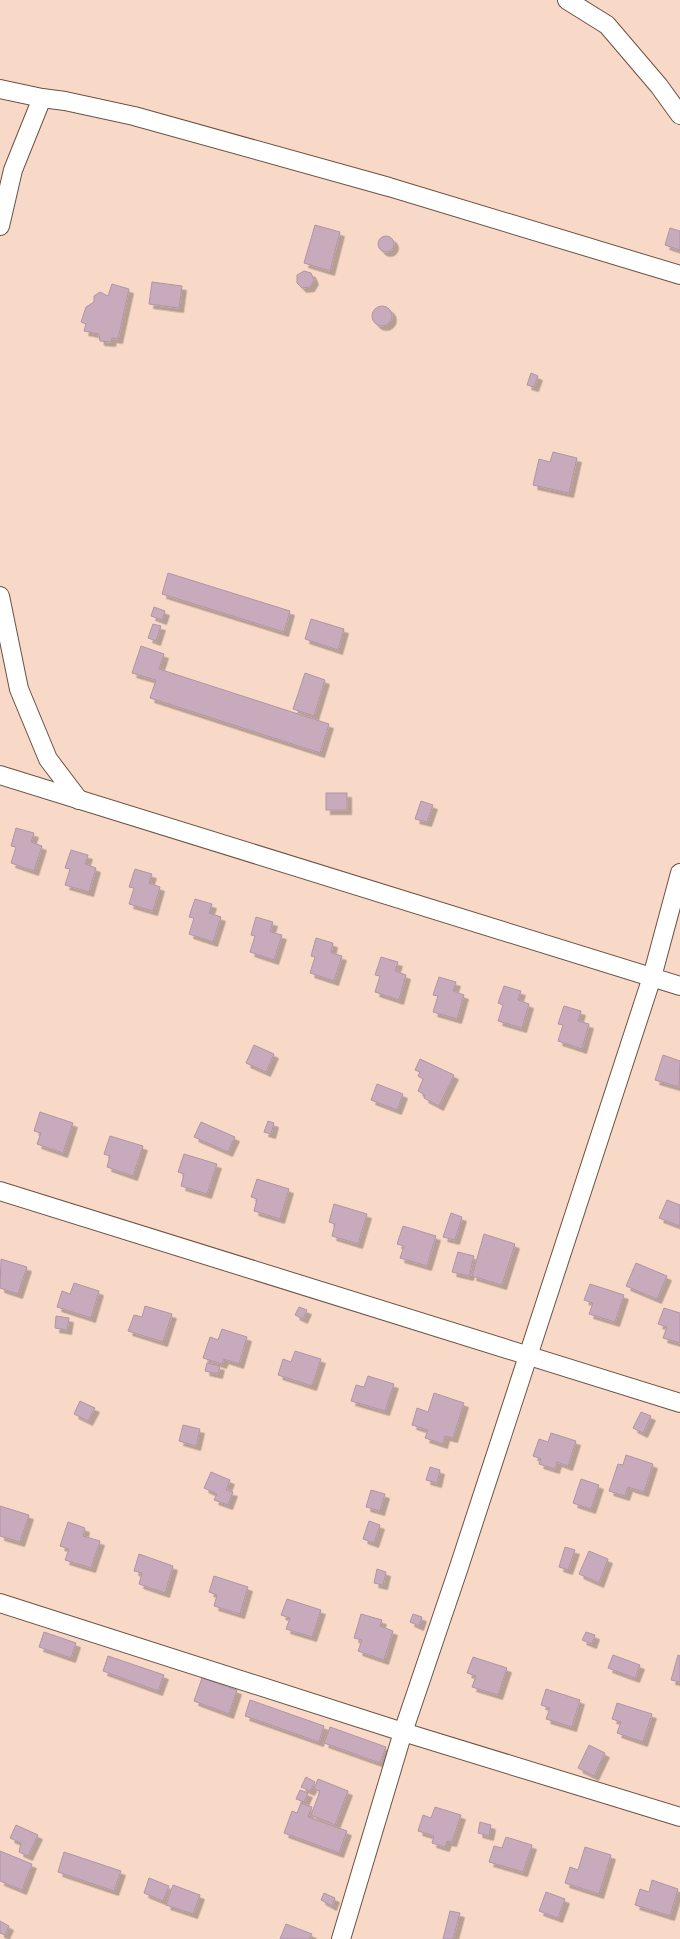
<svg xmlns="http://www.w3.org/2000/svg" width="680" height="1939" font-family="'Libre Baskerville',serif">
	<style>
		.building { fill: #c8aabd; stroke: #b194a6; filter: url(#shadow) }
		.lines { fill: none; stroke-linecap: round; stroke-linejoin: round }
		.street-casing { stroke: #6c5242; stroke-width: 20 }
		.street { stroke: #fff; stroke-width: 18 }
	</style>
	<defs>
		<filter id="shadow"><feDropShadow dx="4.5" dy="4.5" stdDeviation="0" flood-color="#0004"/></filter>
	</defs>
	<rect width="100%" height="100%" fill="#f8d9c7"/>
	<!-- building -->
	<g class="building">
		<polygon points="315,225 340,232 330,271 304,263"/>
		<polygon points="670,228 680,231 680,250 665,245"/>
		<circle cx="386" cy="244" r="8"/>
		<polygon points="304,271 311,273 314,280 310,287 302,288 297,283 297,275"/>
		<polygon points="152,282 182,286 179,308 149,304"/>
		<polygon points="112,284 129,289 118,339 112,338 111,342 100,341 99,334 84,331 86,324 81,322 86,307 94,302 94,296 100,292 108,296"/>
		<circle cx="382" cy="316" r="10"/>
		<polygon points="531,373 538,376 534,387 527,385"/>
		<polygon points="553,452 577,458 569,493 533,485 539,459 550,462"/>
		<polygon points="168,573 290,611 284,632 162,594"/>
		<polygon points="154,607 165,611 162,620 151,616"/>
		<polygon points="311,619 344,629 338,650 305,639"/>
		<polygon points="153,624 161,626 156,641 148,638"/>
		<polygon points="141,646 164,654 159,669 329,724 320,753 150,698 156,680 132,673"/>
		<polygon points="305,673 325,680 314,716 293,709"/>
		<rect x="326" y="793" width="21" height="17"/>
		<polygon points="421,801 433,805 427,822 415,819"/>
		<polygon points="16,828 34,833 31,842 42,846 34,871 11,863 16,847 11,846"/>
		<polygon points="71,850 88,855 85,864 96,868 89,892 65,885 70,869 65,868"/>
		<polygon points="135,869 152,874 149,883 160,887 153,911 129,904 134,888 129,887"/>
		<polygon points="195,899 212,904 209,913 221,917 213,942 189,934 194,918 189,917"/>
		<polygon points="256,917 273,922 270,932 282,935 274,960 250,952 255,936 251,935"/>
		<polygon points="316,938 333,943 331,953 342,956 334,981 310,973 315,957 311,956"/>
		<polygon points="381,957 398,962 395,971 406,975 399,1000 375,992 380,976 375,975"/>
		<polygon points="439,977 456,982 453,991 464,995 457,1019 433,1012 438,996 433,995"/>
		<polygon points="504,986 521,991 518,1000 529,1004 522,1028 498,1021 503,1005 498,1003"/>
		<polygon points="564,1006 581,1011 578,1021 589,1024 582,1049 558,1041 563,1025 558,1024"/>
		<polygon points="254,1045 274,1054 266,1072 246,1063"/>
		<polygon points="663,1055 680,1061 679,1087 655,1080"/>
		<polygon points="420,1059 454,1075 439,1106 424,1098 425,1095 418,1091 423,1079 418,1076 420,1072 415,1070"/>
		<polygon points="377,1084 403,1094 397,1110 371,1100"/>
		<polygon points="40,1112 73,1123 63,1153 37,1144 41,1133 34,1131"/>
		<polygon points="268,1121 274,1123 271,1134 264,1132"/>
		<polygon points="201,1122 235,1137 228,1152 194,1137"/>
		<polygon points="110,1136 143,1146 133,1176 107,1167 110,1156 104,1154"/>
		<polygon points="184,1154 217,1164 207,1194 181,1186 184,1174 178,1172"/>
		<polygon points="257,1179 289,1189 280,1219 254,1211 257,1199 251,1197"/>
		<polygon points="667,1200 680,1205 680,1226 659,1218"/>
		<polygon points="334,1204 367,1214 358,1244 332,1236 335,1224 329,1222"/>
		<polygon points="451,1213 462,1217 455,1240 443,1237"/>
		<polygon points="403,1226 436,1236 427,1266 400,1258 404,1246 397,1244"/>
		<polygon points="484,1234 515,1244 502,1285 472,1276"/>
		<polygon points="458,1252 474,1256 469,1276 452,1272"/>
		<polygon points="1,1259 27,1267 18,1294 0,1288"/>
		<polygon points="636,1263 667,1276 657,1299 626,1286"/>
		<polygon points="74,1283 99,1291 91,1318 57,1307 62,1291 70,1294"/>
		<polygon points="590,1284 624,1295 615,1322 589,1314 593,1303 584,1300"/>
		<polygon points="145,1306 172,1314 163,1342 128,1331 134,1315 142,1317"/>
		<polygon points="299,1307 307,1310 303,1319 295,1315"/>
		<polygon points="664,1308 680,1313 680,1343 663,1338 667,1327 658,1324"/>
		<polygon points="56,1316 69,1318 67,1330 55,1328"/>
		<polygon points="222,1329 247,1337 239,1364 224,1359 222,1364 203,1358 210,1337 218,1340"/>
		<polygon points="295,1351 321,1359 312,1386 278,1375 283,1359 291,1362"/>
		<polygon points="207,1363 220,1366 218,1374 205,1371"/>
		<polygon points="368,1376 394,1384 385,1411 351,1401 356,1385 364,1387"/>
		<polygon points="434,1393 464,1403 453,1438 445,1436 443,1444 425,1438 428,1430 412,1425 417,1408 428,1412"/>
		<polygon points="80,1401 95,1408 88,1421 74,1414"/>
		<polygon points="641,1412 651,1416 643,1433 633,1428"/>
		<polygon points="183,1425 200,1429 196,1446 179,1441"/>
		<polygon points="551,1433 576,1441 568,1466 557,1462 555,1469 539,1464 541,1459 533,1456 539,1439 548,1442"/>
		<polygon points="626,1455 653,1464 644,1492 628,1487 625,1496 609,1491 618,1464 623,1465"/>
		<polygon points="430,1467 440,1470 437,1483 426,1480"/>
		<polygon points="211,1472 230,1480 226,1490 233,1492 228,1505 214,1500 217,1494 204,1488"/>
		<polygon points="581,1479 599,1485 591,1509 573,1503"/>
		<polygon points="371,1490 385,1494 380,1511 366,1507"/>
		<polygon points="0,1506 29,1515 20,1542 0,1536"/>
		<polygon points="369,1521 380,1525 374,1543 363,1539"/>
		<polygon points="68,1522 85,1528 83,1536 100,1541 91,1568 65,1560 69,1549 60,1546"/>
		<polygon points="565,1547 575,1550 568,1570 559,1567"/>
		<polygon points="589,1551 608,1559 599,1583 579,1574"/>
		<polygon points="139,1554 173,1566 165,1593 139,1584 142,1573 134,1571"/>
		<polygon points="377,1569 386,1572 383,1585 374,1583"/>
		<polygon points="214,1576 248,1587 240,1614 214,1606 217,1595 209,1592"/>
		<polygon points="287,1599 321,1610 312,1637 286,1629 290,1618 281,1615"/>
		<polygon points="361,1614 382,1620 380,1626 393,1631 384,1660 358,1651 362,1640 354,1638"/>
		<polygon points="413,1614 422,1617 419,1626 410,1622"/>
		<polygon points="44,1632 76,1643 71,1658 39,1647"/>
		<polygon points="586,1632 595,1635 592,1644 582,1640"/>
		<polygon points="613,1655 640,1665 635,1678 608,1668"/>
		<polygon points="678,1655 680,1656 680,1682 671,1680"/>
		<polygon points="108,1656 164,1675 158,1691 103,1671"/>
		<polygon points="473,1657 507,1668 498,1695 472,1687 476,1676 467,1673"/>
		<polygon points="202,1678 237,1690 229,1714 194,1701"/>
		<polygon points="546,1689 580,1700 572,1727 546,1719 550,1708 541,1705"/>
		<polygon points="250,1700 324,1726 319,1742 245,1716"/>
		<polygon points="617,1703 652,1714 643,1742 617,1733 621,1722 612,1719"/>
		<polygon points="330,1727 386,1747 380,1763 324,1743"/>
		<polygon points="589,1745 605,1753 594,1776 578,1768"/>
		<polygon points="306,1777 315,1782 310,1791 301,1787"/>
		<polygon points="318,1779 348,1791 335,1825 311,1815 320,1791 314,1789"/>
		<polygon points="300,1790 308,1793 304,1802 296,1799"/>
		<polygon points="301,1803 312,1807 308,1817 347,1831 339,1853 284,1833 292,1811 297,1813"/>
		<polygon points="435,1807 461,1815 452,1842 447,1841 445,1847 432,1843 434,1836 418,1831 423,1815 431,1818"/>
		<polygon points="480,1822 491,1825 489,1836 478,1833"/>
		<polygon points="16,1825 38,1835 28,1856 19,1852 21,1843 10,1838"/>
		<polygon points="506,1837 532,1845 523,1872 489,1862 494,1846 502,1848"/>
		<polygon points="585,1847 611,1855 599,1894 565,1883 570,1867 578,1870"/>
		<polygon points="0,1851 32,1864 22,1890 0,1881"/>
		<polygon points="64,1852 121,1871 114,1891 58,1872"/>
		<polygon points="149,1878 169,1886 163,1901 144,1893"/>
		<polygon points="652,1880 678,1889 670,1916 635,1905 640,1889 649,1892"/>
		<polygon points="173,1885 200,1895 193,1914 166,1905"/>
		<polygon points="546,1892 565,1899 558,1918 539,1911"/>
		<polygon points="324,1893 335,1898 332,1906 321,1900"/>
		<polygon points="450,1911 460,1913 453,1939 443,1939"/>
		<polygon points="0,1921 9,1926 5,1935 0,1933"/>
		<polygon points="286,1924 312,1934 309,1939 280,1939"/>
	</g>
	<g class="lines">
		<!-- street casing -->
		<g class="street-casing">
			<g id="street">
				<polyline points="567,0 607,25 659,86 680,115"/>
				<polyline points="0,89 42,98 65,101 134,116 389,187 680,275"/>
				<polyline points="0,226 13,170 42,98"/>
				<polyline points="0,596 19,689 48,759 79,800"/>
				<polyline points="0,775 680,986"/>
				<polyline points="0,1191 680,1403"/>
				<polyline points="0,1603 403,1732 680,1817"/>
				<polyline points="341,1939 403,1732 459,1567 652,977 680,873"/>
			</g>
		</g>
		<!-- street -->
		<use href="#street" class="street"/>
	</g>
</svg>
